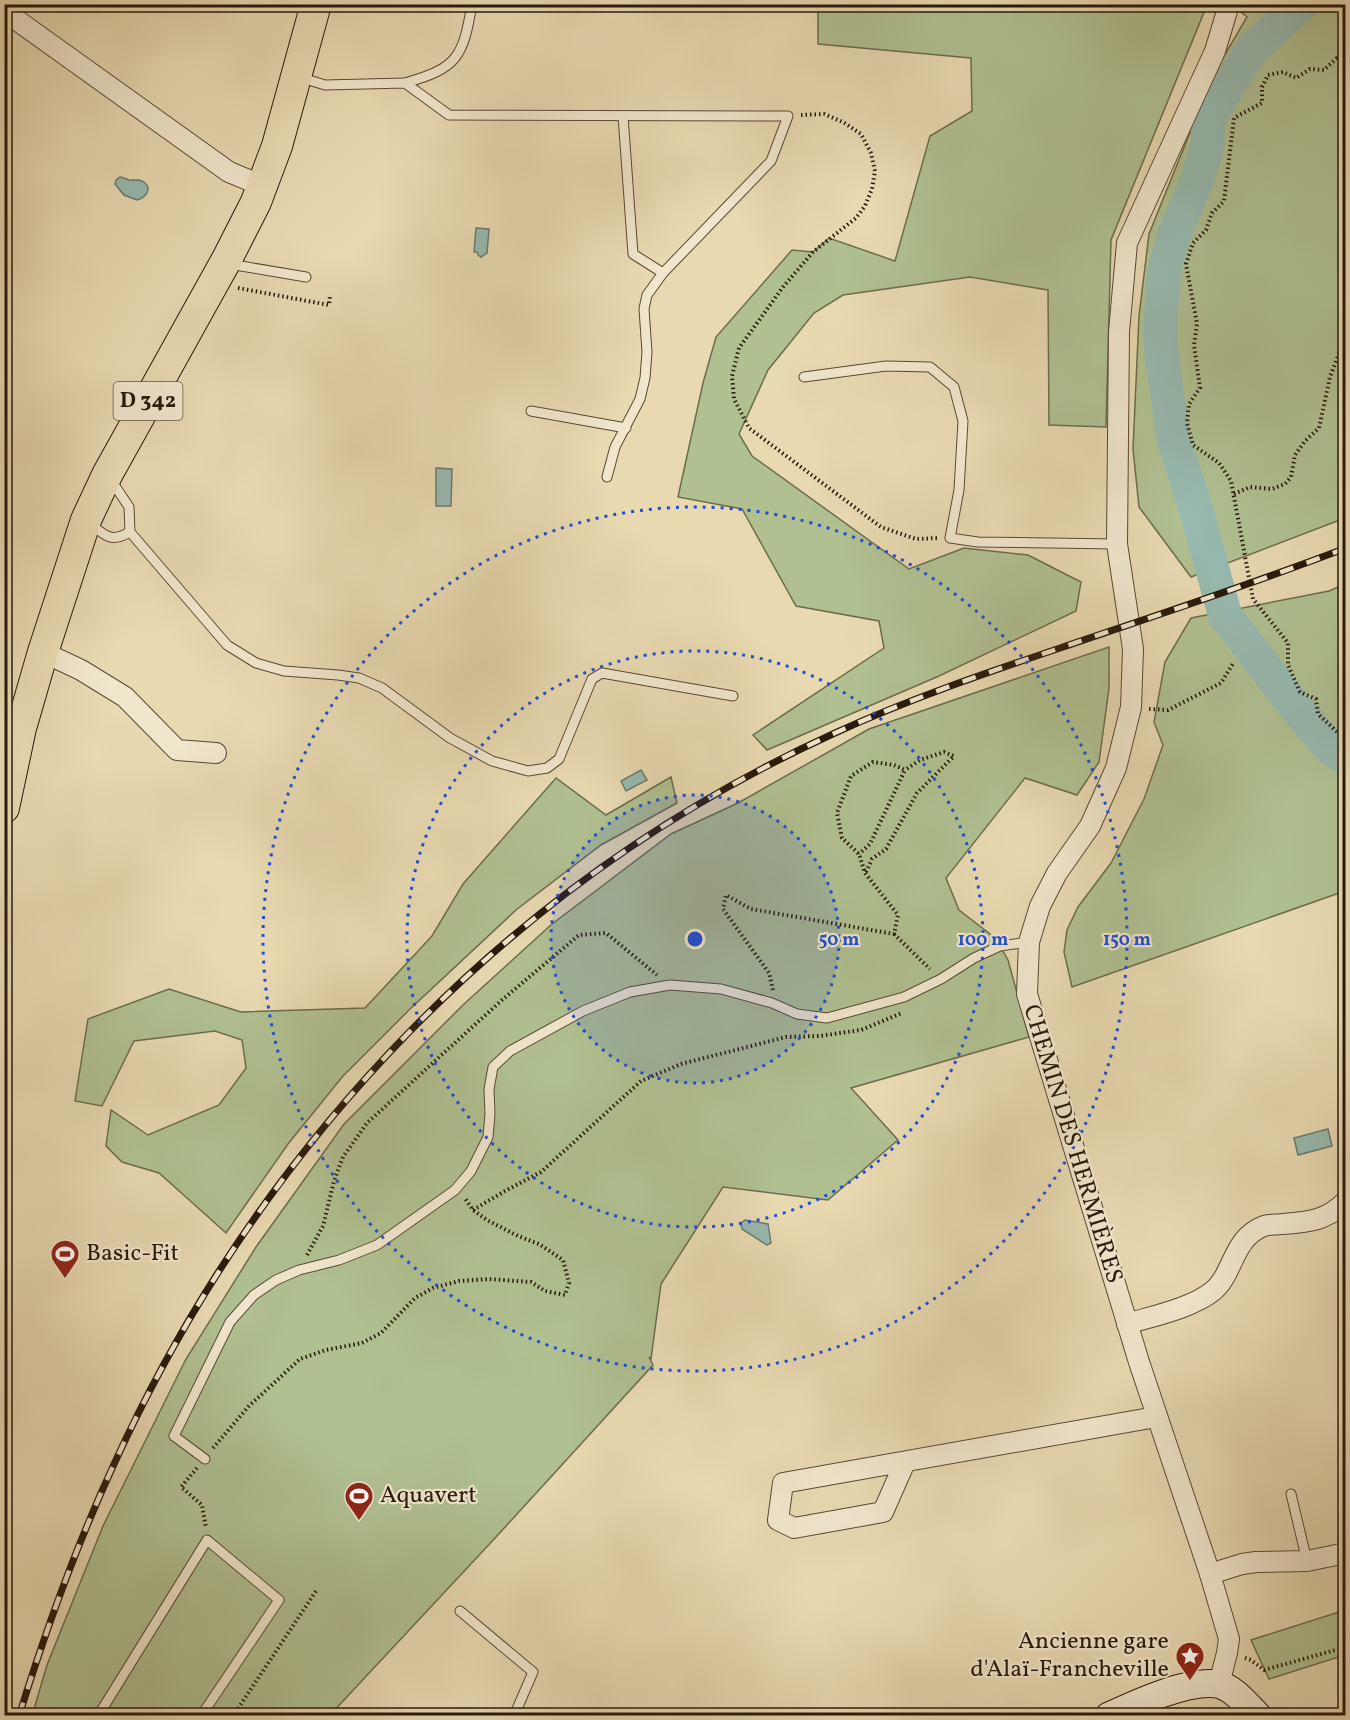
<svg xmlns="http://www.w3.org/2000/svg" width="1350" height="1720" font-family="Vollkorn,serif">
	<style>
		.green { fill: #b0c091; stroke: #6c6c4e; stroke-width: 1.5 }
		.water { fill: #97bab0; stroke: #6b7a6e; stroke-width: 1.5 }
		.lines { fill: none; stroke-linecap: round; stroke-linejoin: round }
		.river { stroke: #97bab0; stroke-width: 34 }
		.service-casing { stroke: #584935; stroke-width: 11 }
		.minor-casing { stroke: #584935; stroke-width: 22 }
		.secondary-casing { stroke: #28190c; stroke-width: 29 }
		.primary-casing { stroke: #28190c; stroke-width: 32 }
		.path { stroke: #28190c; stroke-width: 4; stroke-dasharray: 1.5 3; stroke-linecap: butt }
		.service { stroke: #f0e6cc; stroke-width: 9 }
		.minor { stroke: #f0e6cc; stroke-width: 20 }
		.secondary { stroke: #f0e6cc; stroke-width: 27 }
		.primary { stroke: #e8d9b1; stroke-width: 30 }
		.rail-casing { stroke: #28190c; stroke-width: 7 }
		.rail { stroke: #f0e6cc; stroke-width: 4.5; stroke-dasharray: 14; stroke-linecap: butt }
		.ring { fill: none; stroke: #1d4ed8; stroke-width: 3; stroke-dasharray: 3 6 }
		.labels { text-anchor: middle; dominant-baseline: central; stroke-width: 4.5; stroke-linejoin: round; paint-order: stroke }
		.shield { fill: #f0e6cc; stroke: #645646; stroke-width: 1.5 }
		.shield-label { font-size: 22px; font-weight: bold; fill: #28190c }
		.street-label { font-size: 24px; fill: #28190c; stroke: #f0e6cc }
		.poi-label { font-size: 24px; fill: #28190c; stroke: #f0e6cc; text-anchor: start }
		.centre { fill: #1d4ed8; stroke: #f0e6cc; stroke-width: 3 }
		.ring-label { font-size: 18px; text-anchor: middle; font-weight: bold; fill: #1d4ed8; stroke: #f0e6cc; stroke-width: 4.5; stroke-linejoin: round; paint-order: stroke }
	</style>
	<rect width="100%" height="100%" fill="#e8d9b1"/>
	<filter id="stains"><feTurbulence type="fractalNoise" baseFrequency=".00333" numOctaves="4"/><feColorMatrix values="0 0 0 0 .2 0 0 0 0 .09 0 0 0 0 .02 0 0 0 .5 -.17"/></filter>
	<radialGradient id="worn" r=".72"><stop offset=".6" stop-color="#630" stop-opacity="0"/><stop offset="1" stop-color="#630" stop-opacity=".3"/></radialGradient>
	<!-- green -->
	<g class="green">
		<polygon points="818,5 1207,5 1111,240 1106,427 1049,425 1048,290 970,277 843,295 814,313 768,370 739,434 752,456 909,569 964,548 1028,555 1081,582 1076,611 939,676 767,750 753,735 884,648 879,621 796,606 742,509 678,497 703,383 716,337 792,250 813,252 829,238 895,261 930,136 972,111 971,58 818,44"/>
		<polygon points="1236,5 1345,5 1345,518 1191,577 1139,507 1133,449 1139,316 1149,234 1214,73 1247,17 1236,8"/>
		<polygon points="1345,584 1345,891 1072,987 1064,952 1067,930 1078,907 1111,863 1144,799 1163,745 1154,722 1165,662 1191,618 1329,591"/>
		<polygon points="1109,647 1109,688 1099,762 1077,795 1025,778 946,878 959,910 990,934 1000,946 1008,960 1029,1037 851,1088 898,1140 828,1200 723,1187 661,1284 651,1359 649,1357 653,1365 496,1537 330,1715 32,1716 47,1665 103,1526 186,1359 256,1247 344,1124 464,1004 552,924 671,834 738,803 869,729"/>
		<polygon points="671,777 677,803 601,845 516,910 409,1010 343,1076 288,1144 226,1233 159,1173 122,1162 106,1146 111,1110 148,1135 219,1105 246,1068 242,1040 215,1031 134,1041 102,1106 75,1101 88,1019 169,989 241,1012 365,1008 432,936 463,884 556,778 606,815"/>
		<polygon points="1345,1610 1345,1655 1269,1679 1251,1640"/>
	</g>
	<!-- water -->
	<g class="water">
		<path d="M120,177C123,177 126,179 129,180C134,181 139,178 144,182C153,189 145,198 137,200L124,195L115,184L116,180Z"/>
		<polygon points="476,228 489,229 487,253 481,257 478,255 477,252 474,252"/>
		<polygon points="436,468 452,469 451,506 436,506"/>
		<polygon points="641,770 647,780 626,791 621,781"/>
		<polygon points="1328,1129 1332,1146 1298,1155 1294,1138"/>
		<polygon points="745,1220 768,1224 771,1243 767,1245 742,1229 741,1223"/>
	</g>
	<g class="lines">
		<!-- river -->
		<polyline class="river" points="1302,4 1252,49 1209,118 1207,148 1196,183 1175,232 1164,272 1161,313 1161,348 1173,437 1197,513 1225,615 1290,700 1331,749 1346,758"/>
		<!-- service casing -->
		<g class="service-casing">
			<g id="service">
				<polyline points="299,77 325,85 405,83 449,115 788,116 771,161 663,273 647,295 644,309 647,352 645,378 640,399 615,447 607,477"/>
				<path d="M405,83C458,68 463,57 472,4"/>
				<polyline points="623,116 633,254 663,273"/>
				<polyline points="231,262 241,266 306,277"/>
				<polyline points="804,377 886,366 930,367 954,387 963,421 959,490 950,538 978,542 1117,544"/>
				<polyline points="531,411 626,428"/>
				<polyline points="111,480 129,507 130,532 227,645 256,663 284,671 338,675 359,678 382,688 450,738 492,761 528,771 547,768 559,759 592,679 602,673 733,696"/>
				<path d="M91,524C105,536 111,543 130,532"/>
				<polyline points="205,1459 174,1436 230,1322 254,1295 276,1280 299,1270 339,1260 377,1245 455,1190 471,1171 488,1137 490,1114 489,1089 493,1067 510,1051 583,1011 630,992 670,985 721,989 772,1003 797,1014 827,1018 904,997 941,979 974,958 1000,946 1029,942"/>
				<polyline points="1291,1494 1307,1561"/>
				<polyline points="460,1611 533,1672 514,1716"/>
				<polyline points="98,1716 207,1540 279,1600 201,1716"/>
			</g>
		</g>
		<!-- minor casing -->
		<g class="minor-casing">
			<g id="minor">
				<polyline points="4,11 229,172 263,186"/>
				<polyline points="43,652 81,670 125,697 177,750 216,753"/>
				<path d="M1127,1324C1153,1316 1192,1308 1213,1291C1234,1274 1232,1238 1264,1226C1269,1224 1276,1225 1282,1224C1309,1222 1326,1221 1346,1201"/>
				<polyline points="905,1462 883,1512 794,1528 778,1520 783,1483 1156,1417"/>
				<polyline points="1210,1574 1242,1564 1256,1562 1307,1561 1346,1553"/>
				<polyline points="1219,1684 1227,1653 1229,1639 1210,1574 1139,1362 1027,994 1029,942 1040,906 1057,873 1090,826 1116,768 1131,707 1133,649 1117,544 1119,332 1127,243 1215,51 1227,11 1227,4"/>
			</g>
		</g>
		<!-- secondary casing -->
		<g class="secondary-casing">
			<path id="secondary" d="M1109,1716C1137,1703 1187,1680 1217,1684C1233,1687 1247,1705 1258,1716"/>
		</g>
		<!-- primary casing -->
		<g class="primary-casing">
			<polyline id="primary" points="4,808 21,728 43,652 86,520 107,475 227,259 256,202 277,146 316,4"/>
		</g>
		<!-- path -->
		<g class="path">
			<polyline points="1346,57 1337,58 1324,70 1310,69 1296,78 1283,72 1268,75 1262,87 1262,103 1234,118 1224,201 1212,213 1206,230 1193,243 1186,264 1197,324 1194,345 1200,388 1189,404 1187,423 1193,445 1219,463 1231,481 1253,599 1288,643 1288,665 1300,692 1316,699 1318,714 1346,740"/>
			<polyline points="801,115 824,114 843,122 861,134 871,153 875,171 872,189 865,206 856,218 813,252 783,287 739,348 732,376 734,399 749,428 881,527 916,539 939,538"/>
			<polyline points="238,288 329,305 330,296"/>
			<polyline points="1234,494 1250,487 1272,489 1285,484 1291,477 1295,455 1305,441 1319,428 1330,377 1346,335"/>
			<polyline points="1149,709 1168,710 1221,683 1234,662"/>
			<polyline points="866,872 872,859 886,849 917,793 954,756 944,752 920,760 905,770"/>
			<polyline points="894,934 930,969"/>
			<polyline points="773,990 769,973 723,909 726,895 751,909 894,934 898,915 865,873 859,854 842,838 837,813 851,776 873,762 894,765 905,770 870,844 859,854"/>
			<polyline points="473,1210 505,1191 541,1172 641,1081 681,1064 786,1037 819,1036 861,1030 902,1013"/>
			<polyline points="307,1255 323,1226 334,1181 343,1157 367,1123 502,1000 579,935 606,933 657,975"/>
			<polyline points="213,1448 249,1406 300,1359 326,1350 362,1343 381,1333 415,1298 433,1288 459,1281 489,1279 531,1282 545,1291 565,1295 569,1283 563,1260 539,1244 518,1236 487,1220 473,1210 464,1197"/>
			<polyline points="197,1468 181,1487 202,1505 206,1528"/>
			<polyline points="1245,1658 1251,1660 1264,1670 1346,1647"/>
			<polyline points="233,1716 316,1591"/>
		</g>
		<!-- service -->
		<use href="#service" class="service"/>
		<!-- minor -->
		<use href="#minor" class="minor"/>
		<!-- secondary -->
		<use href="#secondary" class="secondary"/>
		<!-- primary -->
		<use href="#primary" class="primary"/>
		<!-- rail casing -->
		<g class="rail-casing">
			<path id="rail" d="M19,1716C46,1629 77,1544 115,1462C262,1141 513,879 835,733C909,699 986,673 1063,647C1157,615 1252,584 1346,548"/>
		</g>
		<!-- rail -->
		<use href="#rail" class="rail"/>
	</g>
	<!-- distance rings -->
	<circle cx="695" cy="939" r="144" fill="#1d4ed8" fill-opacity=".12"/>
	<g class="ring">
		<circle cx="695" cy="939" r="144"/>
		<circle cx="695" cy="939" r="288"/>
		<circle cx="695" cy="939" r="432"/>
	</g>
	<!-- icons -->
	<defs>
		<g id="stadium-pin" transform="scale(1.5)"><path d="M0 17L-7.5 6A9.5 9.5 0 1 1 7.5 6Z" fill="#8f2418" stroke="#f0e6cc"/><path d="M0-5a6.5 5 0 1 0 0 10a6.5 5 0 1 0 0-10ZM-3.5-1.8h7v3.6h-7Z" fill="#fff"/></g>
		<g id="sight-pin" transform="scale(1.5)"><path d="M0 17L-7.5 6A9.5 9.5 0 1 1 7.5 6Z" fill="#8f2418" stroke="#f0e6cc"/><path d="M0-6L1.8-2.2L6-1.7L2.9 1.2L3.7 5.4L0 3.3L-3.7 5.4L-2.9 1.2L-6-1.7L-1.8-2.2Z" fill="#fff"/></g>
	</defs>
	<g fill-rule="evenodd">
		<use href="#stadium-pin" x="65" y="1254"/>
		<use href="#stadium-pin" x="359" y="1496"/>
		<use href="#sight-pin" x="1190" y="1656"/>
	</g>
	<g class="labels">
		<!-- shield labels -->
		<rect class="shield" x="113.5" y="382" width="69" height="38" rx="4.5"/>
		<g class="shield-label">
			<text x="148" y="401">D 342</text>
		</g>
		<!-- street labels -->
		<g class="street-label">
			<text transform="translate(1072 1144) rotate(73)">CHEMIN DES HERMIÈRES</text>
		</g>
		<!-- poi labels -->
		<g class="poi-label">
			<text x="86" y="1254">Basic-Fit</text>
			<text x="380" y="1496">Aquavert</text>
			<text x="1169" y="1642" text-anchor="end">Ancienne gare<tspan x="1169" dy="28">d'Alaï-Francheville</tspan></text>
		</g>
	</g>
	<circle cx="695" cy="939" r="9" class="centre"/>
	<g class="ring-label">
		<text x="839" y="945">50 m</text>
		<text x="983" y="945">100 m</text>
		<text x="1127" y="945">150 m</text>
	</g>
	<!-- margin -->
	<rect width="1350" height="1720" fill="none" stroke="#e8d9b1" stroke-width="24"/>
	<rect x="6" y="6" width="1338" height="1708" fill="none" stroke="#28190c" stroke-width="3"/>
	<rect x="12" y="12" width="1326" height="1696" fill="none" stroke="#28190c" stroke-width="1.5"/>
	<rect width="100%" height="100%" filter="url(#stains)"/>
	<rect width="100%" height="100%" fill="url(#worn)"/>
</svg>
